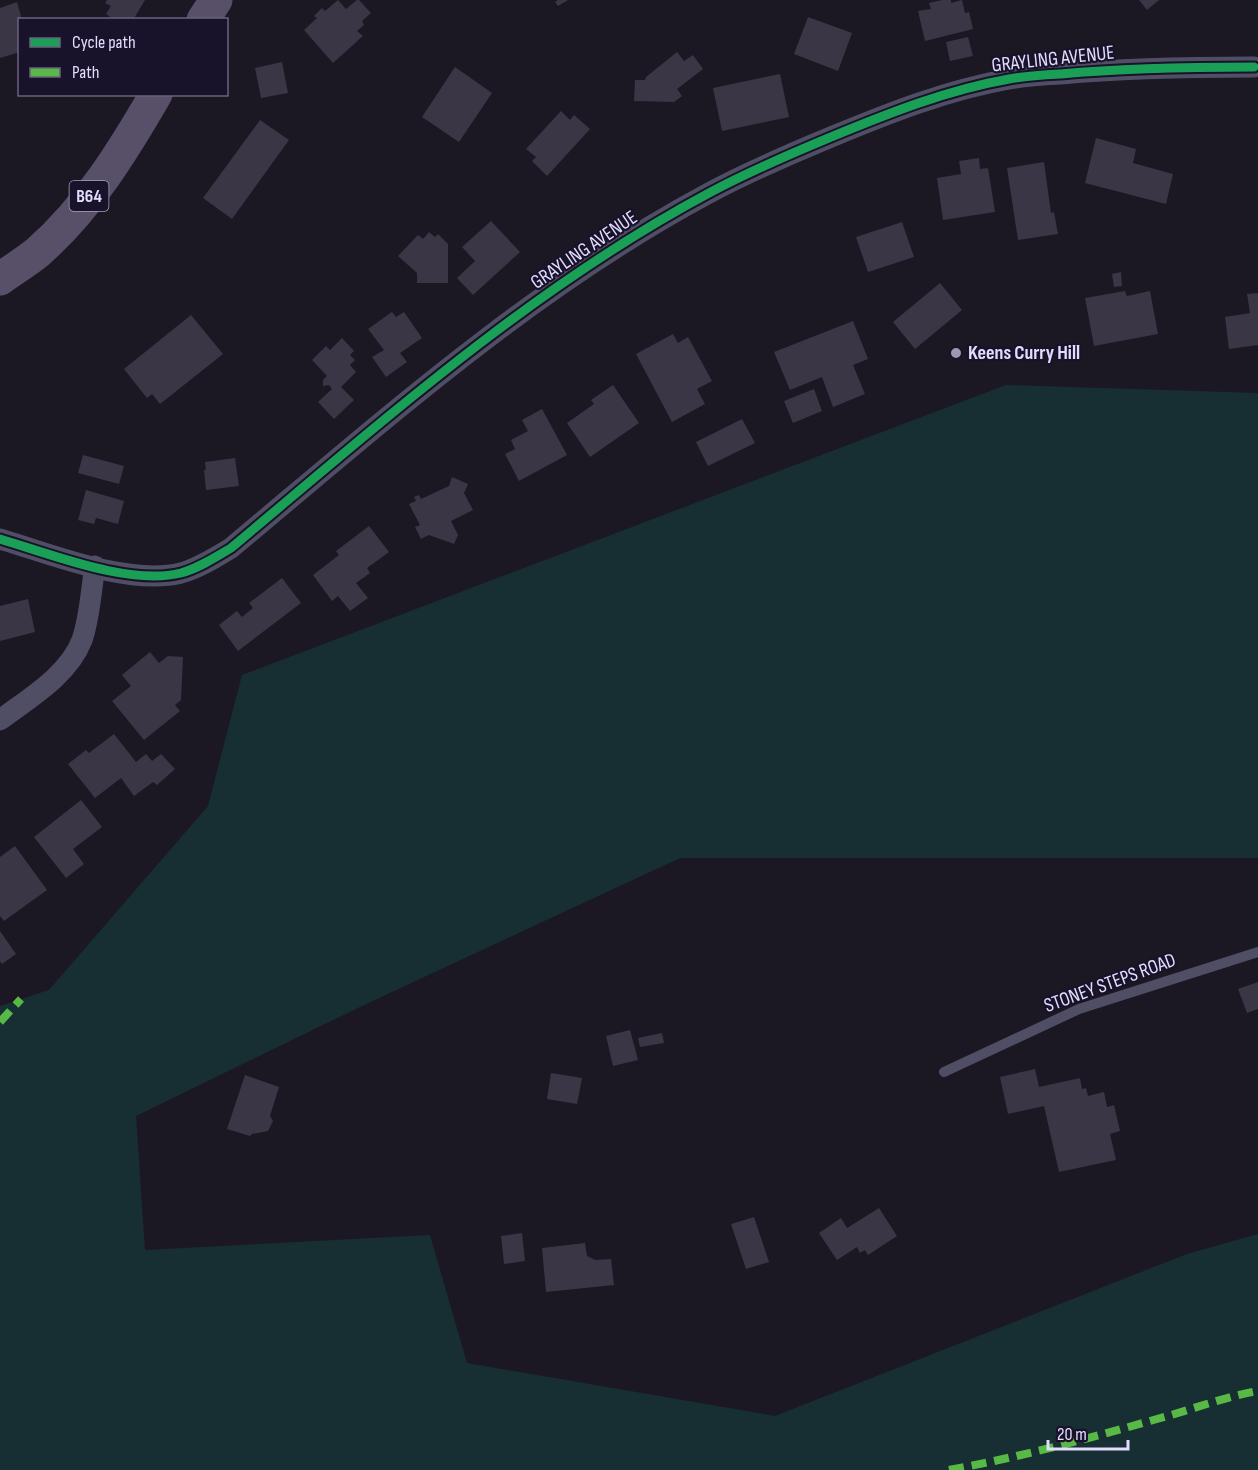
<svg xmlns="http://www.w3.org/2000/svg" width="1258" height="1470" font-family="'Sofia Sans Condensed',sans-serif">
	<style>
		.green { fill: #172f32 }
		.building { fill: #3a3645 }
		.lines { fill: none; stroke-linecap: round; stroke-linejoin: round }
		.lane { stroke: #504e64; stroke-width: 10 }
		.street { stroke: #504e64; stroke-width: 21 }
		.primary { stroke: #584f68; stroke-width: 33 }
		.quiet { stroke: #58b947; stroke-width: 8; stroke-dasharray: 15 8; stroke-linecap: butt }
		.cycleway-casing { stroke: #18122a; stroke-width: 13 }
		.cycleway { stroke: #1a9f57; stroke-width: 9 }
		.poi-dot { fill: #9c98b1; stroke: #18122a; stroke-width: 2 }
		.labels { text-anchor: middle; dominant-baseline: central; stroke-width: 4.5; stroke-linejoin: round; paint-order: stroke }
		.shield { fill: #18122a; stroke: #a5a0be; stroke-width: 1.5 }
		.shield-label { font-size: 18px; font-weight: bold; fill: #e2ddfd }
		.street-label { font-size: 20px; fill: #e2ddfd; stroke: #18122a }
		.poi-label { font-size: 20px; font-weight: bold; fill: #e2ddfd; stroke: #18122a; text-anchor: start }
	</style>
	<rect width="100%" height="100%" fill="#1b1824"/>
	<!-- green -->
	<polygon class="green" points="1006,385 1258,393 1258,858 680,858 364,1005 136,1116 145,1250 430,1235 467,1363 775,1416 1187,1254 1258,1234 1258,1470 0,1470 0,1006 49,990 208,806 242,675"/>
	<!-- building -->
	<g class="building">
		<polygon points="107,0 145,0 133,20 115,20 106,14 111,6 105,3"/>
		<polygon points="338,0 346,9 357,0 359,0 371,13 362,21 364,25 357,31 363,36 333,63 304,30 317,18 314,16 322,8 325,11"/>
		<polygon points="558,0 568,0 558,6 555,2"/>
		<polygon points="942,0 951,0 951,3 962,0 965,13 969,12 973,29 925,41 918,11 931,9 929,3"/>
		<polygon points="1139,0 1159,0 1147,10"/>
		<polygon points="17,2 22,20 20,20 20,52 0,58 0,8"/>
		<polygon points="808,17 852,33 838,71 794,54"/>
		<polygon points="968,37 973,56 950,61 946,42"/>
		<polygon points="677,52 684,61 693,55 703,69 677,89 682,96 674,102 634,101 635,80 645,80 646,77"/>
		<polygon points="282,62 288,93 261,98 255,68"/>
		<polygon points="455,67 492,93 459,142 422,117"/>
		<polygon points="780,74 789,117 722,131 713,88"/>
		<polygon points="561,111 570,120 574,115 590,129 547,176 532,161 536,157 526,149"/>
		<polygon points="260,120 289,140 232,219 203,198"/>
		<polygon points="1096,138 1136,149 1133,163 1173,174 1166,204 1085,183"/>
		<polygon points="979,158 980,169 988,168 995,212 943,220 937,178 961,174 959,161"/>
		<polygon points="1044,162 1051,213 1054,212 1058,234 1018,240 1007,168"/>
		<polygon points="491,221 520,252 473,295 457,278 475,261 462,247"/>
		<polygon points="902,222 914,257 868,272 856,237"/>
		<polygon points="429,232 435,237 438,234 448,244 448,283 417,283 417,273 398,256 418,235 423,239"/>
		<polygon points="1121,272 1122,286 1114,287 1112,274"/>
		<polygon points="940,283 962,310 915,349 893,322"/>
		<polygon points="1125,291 1127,296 1150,291 1158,334 1094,346 1085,298"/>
		<polygon points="1258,293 1258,345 1229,349 1225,317 1250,313 1247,294"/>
		<polygon points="392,312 396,317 404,312 422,338 400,353 407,362 386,377 372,357 384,350 368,329"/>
		<polygon points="191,315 223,354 160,404 152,394 147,398 124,369"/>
		<polygon points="853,321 868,359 853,365 865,394 833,407 822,377 790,390 774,352"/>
		<polygon points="673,334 678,343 688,337 712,381 697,389 705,404 672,422 636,354"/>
		<polygon points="342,338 354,351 350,355 355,360 350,365 356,372 341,387 354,400 334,419 318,402 332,389 329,385 323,386 323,380 327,376 312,360 326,346 330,350"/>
		<polygon points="613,385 639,423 590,457 567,423 594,404 591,400"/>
		<polygon points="814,389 822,411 793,423 784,401"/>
		<polygon points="542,409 567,455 519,481 505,454 515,449 511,440 528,431 522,420"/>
		<polygon points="742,419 755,443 708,466 696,442"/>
		<polygon points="83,455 124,466 119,484 78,473"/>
		<polygon points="235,458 239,486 206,490 204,470 206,470 205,462"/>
		<polygon points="452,477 468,484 464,493 473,510 451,521 458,535 454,544 429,535 421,539 415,527 420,525 409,504 416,501 414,497 419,495 421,499 449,486"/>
		<polygon points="86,490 124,501 118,524 96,518 94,524 78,520"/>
		<polygon points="369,526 389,552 367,568 370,573 356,583 368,598 350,611 338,596 332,601 313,575 339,555 336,551"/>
		<polygon points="282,578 301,603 238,651 219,625 237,611 242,617 253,608 249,603"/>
		<polygon points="28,599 35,632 0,641 0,606"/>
		<polygon points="150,652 159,663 168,656 183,657 181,700 175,705 180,711 144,740 112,701 131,686 122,675"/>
		<polygon points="114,734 136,762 146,754 152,761 161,754 175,769 157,785 153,782 134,796 121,778 95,798 68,764 86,750 89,753"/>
		<polygon points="81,800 102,827 73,849 84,864 66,878 34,837"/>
		<polygon points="15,846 47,890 4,921 0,916 0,857"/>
		<polygon points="0,931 16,954 2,964 0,961"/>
		<polygon points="1258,982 1258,1009 1247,1013 1238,989"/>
		<polygon points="630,1030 638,1060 613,1066 606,1036"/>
		<polygon points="662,1033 664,1043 640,1047 638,1038"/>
		<polygon points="1035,1069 1039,1087 1080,1078 1082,1089 1086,1088 1088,1096 1104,1092 1107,1107 1114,1105 1120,1131 1110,1134 1116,1160 1059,1172 1044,1106 1008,1114 1000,1077"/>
		<polygon points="551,1073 582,1078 577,1104 547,1099"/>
		<polygon points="245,1075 279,1087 270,1116 273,1121 268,1131 252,1134 250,1136 227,1129"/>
		<polygon points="879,1208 897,1236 868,1255 865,1250 860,1253 857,1247 837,1260 819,1233 841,1218 847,1228"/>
		<polygon points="754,1217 769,1262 746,1269 731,1224"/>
		<polygon points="522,1233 525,1261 504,1264 501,1236"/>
		<polygon points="585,1243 587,1256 595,1260 611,1259 614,1285 546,1292 542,1248"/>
	</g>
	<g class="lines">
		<!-- lane -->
		<polyline class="lane" points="944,1072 1079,1009 1258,952"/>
		<!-- street -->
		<g class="street">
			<path d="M0,539C51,554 129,586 181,573C199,568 216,557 231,548C383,421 533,287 709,193C748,172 790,154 831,137C889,113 947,90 1009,79C1026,76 1044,75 1061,74C1125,68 1189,67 1254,67"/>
			<path d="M0,720C29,698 68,676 82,640C90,617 91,590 95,566"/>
		</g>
		<!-- primary -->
		<g class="primary">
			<polyline points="203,20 216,0"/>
			<path d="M0,279C12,270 26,262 38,252C88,208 123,151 156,94"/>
		</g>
		<!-- quiet -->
		<g class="quiet">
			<polyline points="0,1022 21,999"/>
			<path d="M949,1470C1020,1457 1087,1439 1157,1419C1191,1410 1223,1397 1258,1391"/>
		</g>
		<!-- cycleway casing -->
		<g class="cycleway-casing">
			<path id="cycleway" d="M0,539C51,554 129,586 181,573C199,568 216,557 231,548C383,421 533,287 709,193C748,172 790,154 831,137C889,113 947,90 1009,79C1026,76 1044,75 1061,74C1125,68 1189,67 1254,67"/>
		</g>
		<!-- cycleway -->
		<use href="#cycleway" class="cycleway"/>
	</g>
	<!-- markers -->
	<circle class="poi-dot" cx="956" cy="353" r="6"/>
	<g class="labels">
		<!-- shield labels -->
		<rect class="shield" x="69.5" y="181" width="39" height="30" rx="4.5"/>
		<g class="shield-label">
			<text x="89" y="196">B64</text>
		</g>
		<!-- street labels -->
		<g class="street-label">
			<text transform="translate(1053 59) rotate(-6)">GRAYLING AVENUE</text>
			<text transform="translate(584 250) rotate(-34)">GRAYLING AVENUE</text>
			<text transform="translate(1110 983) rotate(-20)">STONEY STEPS ROAD</text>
		</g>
		<!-- poi labels -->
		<g class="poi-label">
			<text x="968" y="353">Keens Curry Hill</text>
		</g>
	</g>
	<!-- legend -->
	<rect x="18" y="18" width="210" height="78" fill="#18122a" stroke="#69637e" stroke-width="1.5"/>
	<rect x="30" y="38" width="30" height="9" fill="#1a9f57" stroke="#69637e" stroke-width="1.5"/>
	<text x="72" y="48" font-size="18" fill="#e2ddfd">Cycle path</text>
	<rect x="30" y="68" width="30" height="9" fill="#58b947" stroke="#69637e" stroke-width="1.5"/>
	<text x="72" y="78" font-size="18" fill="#e2ddfd">Path</text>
	<!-- scale -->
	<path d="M1048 1440v9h80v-9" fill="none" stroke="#e2ddfd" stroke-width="3"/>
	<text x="1057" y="1440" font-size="18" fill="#e2ddfd" stroke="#18122a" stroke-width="4.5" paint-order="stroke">20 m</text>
</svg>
